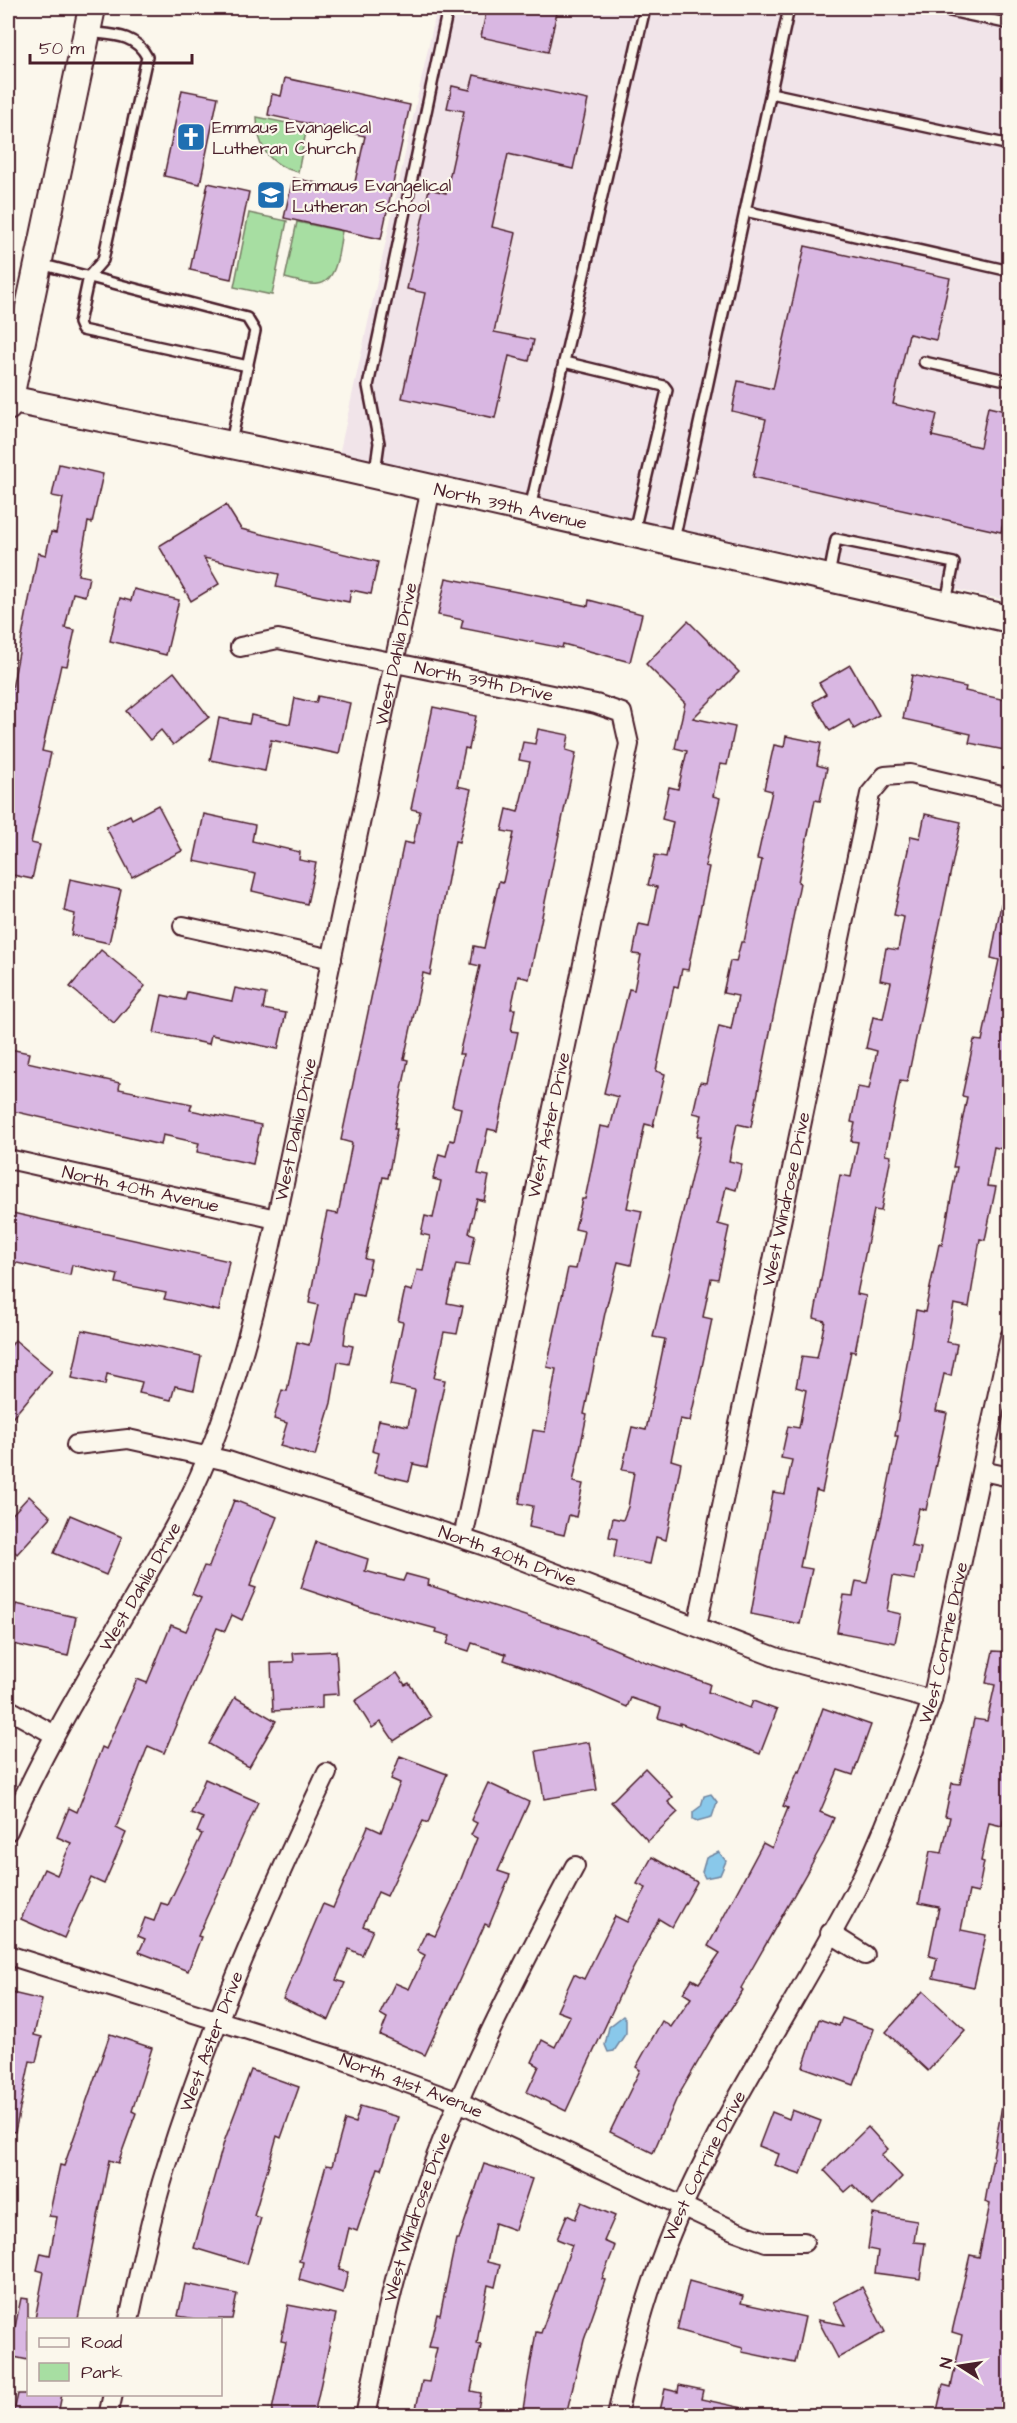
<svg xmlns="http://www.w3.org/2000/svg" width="1017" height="2423" font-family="'Architects Daughter',sans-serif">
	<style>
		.built { fill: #f1e4e9 }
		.green { fill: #a7dea2; stroke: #787e66; stroke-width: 1.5 }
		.water { fill: #89c8ea; stroke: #70849e; stroke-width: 1.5 }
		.building { fill: #d9b7e2; stroke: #4a1f2b; stroke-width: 1.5 }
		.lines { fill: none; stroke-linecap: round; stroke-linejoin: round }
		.lane-casing { stroke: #4a1f2b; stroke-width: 14 }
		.street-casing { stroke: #4a1f2b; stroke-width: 22 }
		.secondary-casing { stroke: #4a1f2b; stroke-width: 30 }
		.lane { stroke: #fbf7ec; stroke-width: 9 }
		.street { stroke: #fbf7ec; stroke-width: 18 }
		.secondary { stroke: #fbf7ec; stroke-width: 26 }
		.labels { text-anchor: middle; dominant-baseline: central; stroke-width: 4.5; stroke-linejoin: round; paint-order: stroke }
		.poi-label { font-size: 18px; fill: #4a1f2b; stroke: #fbf7ec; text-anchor: start }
		.street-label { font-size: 18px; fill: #4a1f2b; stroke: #fbf7ec }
	</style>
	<rect width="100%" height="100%" fill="#fbf7ec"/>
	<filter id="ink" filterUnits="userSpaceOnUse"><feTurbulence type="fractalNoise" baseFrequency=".0167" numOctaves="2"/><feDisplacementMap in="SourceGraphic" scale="12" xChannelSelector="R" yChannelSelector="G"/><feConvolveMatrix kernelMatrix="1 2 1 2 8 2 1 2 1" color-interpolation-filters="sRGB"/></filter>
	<g filter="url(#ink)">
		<!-- built -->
		<polygon class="built" points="437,8 1009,8 1009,601 339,455"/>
		<!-- green -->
		<g class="green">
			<path d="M257,117L307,127L298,172C268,165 257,146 257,117Z"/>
			<polygon points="249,213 287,221 272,295 234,287"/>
			<path d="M297,222L342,231C339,247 338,282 318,284C309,286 295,280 285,278Z"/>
		</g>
		<!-- water -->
		<g class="water">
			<polygon points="711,1794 717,1802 712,1817 697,1821 693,1819 693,1812 701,1806 704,1796"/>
			<polygon points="719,1852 726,1861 720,1875 705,1878 702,1872 706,1858"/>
			<polygon points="623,2016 626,2019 626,2033 614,2051 608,2052 605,2045 609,2027"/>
		</g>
		<!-- building -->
		<g class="building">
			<polygon points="487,8 538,8 557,12 548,52 481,37"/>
			<polygon points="474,75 588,100 573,169 508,154 492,227 516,233 494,332 534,340 529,361 509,356 495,418 402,398 425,293 407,289 429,189 446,193 464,111 447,108 452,86 470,90"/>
			<polygon points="285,78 410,105 381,239 284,218 293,178 353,191 365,136 268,115 272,94 281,96"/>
			<polygon points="182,90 218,97 200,184 164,176"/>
			<polygon points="208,183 249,192 231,279 190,270"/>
			<polygon points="805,246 950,278 936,340 909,334 893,404 937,414 932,436 980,447 988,407 1010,412 1010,496 1001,532 753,477 766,419 732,411 738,381 773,389"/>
			<polygon points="59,464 103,474 92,523 88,522 78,575 89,577 85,596 73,593 65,628 75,630 67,666 61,665 42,751 51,753 31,843 40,845 32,879 8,874 8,746 11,731 8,730 8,710 38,553 46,555 51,532 56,533 63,498 52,496"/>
			<polygon points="226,505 241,529 378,562 371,594 351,590 349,602 299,592 276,587 279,574 204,558 219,584 191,601 159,546"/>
			<polygon points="446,578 588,606 589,600 642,614 630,662 563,644 562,648 461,628 463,620 438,615"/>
			<polygon points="134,589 179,600 166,655 110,641 120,598 131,601"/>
			<polygon points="688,621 739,672 693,718 735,727 727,765 720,764 713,796 720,798 705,866 709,867 688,970 682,969 678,987 674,986 656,1071 665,1074 653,1126 645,1124 627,1208 642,1211 631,1265 618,1262 605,1313 584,1414 587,1415 573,1482 583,1484 576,1517 569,1515 564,1535 529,1527 533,1506 519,1503 533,1430 545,1432 556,1369 547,1367 568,1268 576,1269 584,1231 575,1229 582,1199 585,1199 600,1126 610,1128 618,1097 604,1093 629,989 634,990 641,955 633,954 639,924 649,926 657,887 648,885 655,855 666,857 673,822 662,819 669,787 678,789 687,751 675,748 685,703 646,664"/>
			<polygon points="850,665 879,715 854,729 849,720 830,731 813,702 826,694 819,683"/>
			<polygon points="174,672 209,717 173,745 161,730 150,740 126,711"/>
			<polygon points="912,675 966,687 965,691 1010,701 1010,751 969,743 971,734 903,719"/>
			<polygon points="318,696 350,703 339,754 271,740 265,771 210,760 219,718 249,724 251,715 290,724 295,698 316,703"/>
			<polygon points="433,707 476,716 469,749 465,748 457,786 471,789 459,842 455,841 430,975 423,973 404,1059 408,1060 394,1129 397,1129 388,1178 383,1177 365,1259 371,1260 363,1296 353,1294 346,1327 344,1344 353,1346 349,1364 338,1362 331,1403 315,1456 280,1446 287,1423 274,1419 282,1390 287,1391 297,1342 309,1345 318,1305 309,1303 322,1235 327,1212 338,1214 347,1170 352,1143 341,1140 404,842 413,844 420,811 411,809"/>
			<polygon points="538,729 569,735 566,750 576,753 529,979 518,976 511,1009 515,1009 511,1031 518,1032 497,1131 488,1129 478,1174 489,1176 484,1201 477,1199 469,1233 475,1235 469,1266 456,1264 447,1303 463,1306 457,1334 444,1332 434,1378 445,1380 427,1467 413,1464 409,1481 374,1473 379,1453 372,1451 379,1420 408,1426 415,1390 390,1385 403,1322 398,1321 405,1289 412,1291 417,1270 423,1271 430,1236 421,1234 425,1216 433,1218 441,1181 433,1179 439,1154 446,1156 450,1140 454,1141 461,1108 452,1106 463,1054 459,1054 480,966 471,964 474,946 484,948 499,881 503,882 514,833 502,831 507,809 518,812 530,762 519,760 523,742 535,744"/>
			<polygon points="786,736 821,743 817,765 827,768 820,801 815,800 798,882 800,883 751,1127 737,1124 729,1161 742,1164 736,1190 726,1187 718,1224 729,1227 718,1279 711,1278 703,1317 712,1319 702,1367 690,1421 680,1419 671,1460 681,1463 666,1540 656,1537 650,1564 614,1557 617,1539 609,1537 613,1518 623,1520 628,1507 634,1472 622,1470 632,1427 646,1430 665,1339 653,1337 701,1136 697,1136 702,1115 693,1113 700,1082 706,1083 719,1026 731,1029 738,996 723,993 730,961 736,962 741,942 744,942 762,860 757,859 772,791 764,789 774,745 784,747"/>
			<polygon points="158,805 182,851 132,877 106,827 130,815 132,819"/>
			<polygon points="204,814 255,825 252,841 300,852 299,860 316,863 307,904 252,891 256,874 194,861"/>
			<polygon points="925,814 961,822 907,1082 900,1081 885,1155 891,1156 881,1211 874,1210 857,1294 866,1296 855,1352 851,1351 822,1492 816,1490 800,1567 812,1569 800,1624 751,1614 773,1492 785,1494 792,1460 781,1458 788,1426 799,1428 806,1390 796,1387 802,1356 817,1358 825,1321 814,1318 840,1175 851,1177 858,1142 851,1141 855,1123 851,1122 858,1087 869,1089 877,1051 866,1048 873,1017 883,1019 891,982 880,980 886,948 898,950 904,917 894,915 911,836 920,838"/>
			<polygon points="70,879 121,890 109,943 71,935 75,914 64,911"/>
			<polygon points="1001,904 1010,905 1010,1044 1004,1071 1010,1072 1010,1097 1004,1121 1007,1121 1002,1149 994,1147 987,1186 996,1187 985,1240 980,1239 969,1307 954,1304 947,1342 957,1344 951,1376 944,1374 936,1411 947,1413 926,1510 919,1508 911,1546 921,1548 915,1580 893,1576 887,1611 901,1614 895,1643 837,1632 844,1595 853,1596 856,1581 867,1583 882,1515 898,1436 895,1436 916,1310 925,1312 939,1244 942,1245 957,1167 953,1167 967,1097 962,1096 974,1040 982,1041 999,960 991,958"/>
			<polygon points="101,950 145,986 114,1023 70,987"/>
			<polygon points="235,988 266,994 263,1009 286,1013 278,1049 211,1035 209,1044 154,1033 162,995 185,1000 187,992 232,1001"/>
			<polygon points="10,1049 29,1053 27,1062 120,1083 119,1089 192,1104 190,1110 261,1125 253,1164 197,1152 199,1143 163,1135 161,1145 8,1110 8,1063"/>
			<polygon points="8,1212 229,1261 219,1311 164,1299 166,1293 116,1283 118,1275 72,1265 70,1275 8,1261"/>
			<polygon points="82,1330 201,1356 194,1390 175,1386 171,1400 139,1393 142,1382 107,1374 105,1385 72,1378"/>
			<polygon points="15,1340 52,1371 8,1423 8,1350"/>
			<polygon points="29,1496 51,1517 17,1554 8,1545 8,1519"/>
			<polygon points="234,1500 277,1517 250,1586 256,1588 242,1620 232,1615 225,1631 217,1628 164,1753 148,1746 116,1828 126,1833 104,1884 91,1878 64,1938 21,1919 44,1869 57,1875 71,1843 57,1837 69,1808 77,1812 102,1747 106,1749 137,1679 147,1683 171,1625 186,1631 201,1598 192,1594 204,1566 209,1567"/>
			<polygon points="70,1515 122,1537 106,1575 54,1553"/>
			<polygon points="316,1542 368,1559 365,1571 403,1581 406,1574 429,1580 428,1585 572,1631 643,1661 710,1684 708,1692 750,1708 753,1701 777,1710 760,1754 680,1723 680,1725 658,1718 661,1708 631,1698 627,1707 581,1687 504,1660 506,1654 472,1643 469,1651 447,1644 450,1636 436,1632 437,1629 367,1610 301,1588"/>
			<polygon points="16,1604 76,1617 68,1656 8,1643"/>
			<polygon points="336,1651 339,1694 322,1695 322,1708 273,1711 271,1663 294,1662 293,1653"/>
			<polygon points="993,1651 1010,1652 1010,1791 1002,1826 989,1823 981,1861 984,1862 978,1893 969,1891 961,1930 986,1935 974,1987 933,1978 937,1958 929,1956 939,1907 919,1903 930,1851 942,1853 950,1817 945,1816 952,1783 960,1784 974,1719 987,1721 995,1685 986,1683"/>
			<polygon points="397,1673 405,1685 409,1683 431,1717 394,1741 381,1722 372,1728 355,1701"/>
			<polygon points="235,1697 276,1721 249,1767 209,1744"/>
			<polygon points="823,1708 871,1725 853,1775 838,1770 820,1812 834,1818 824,1842 741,1988 743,1990 714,2034 676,2100 653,2153 610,2132 640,2070 636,2067 662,2021 671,2027 691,1998 683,1993 692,1979 699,1983 720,1953 708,1946 763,1843 772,1848 788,1808 783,1806 798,1771 800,1772"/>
			<polygon points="589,1742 597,1790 544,1799 536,1751"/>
			<polygon points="400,1756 447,1774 428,1823 423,1821 387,1896 378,1892 363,1926 373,1930 362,1955 349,1949 336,1980 345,1983 329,2020 283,1999 323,1904 333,1908 368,1826 381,1832 400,1783 391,1779"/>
			<polygon points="645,1768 673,1797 668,1802 678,1812 648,1841 611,1802"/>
			<polygon points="205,1779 258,1802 198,1936 201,1937 188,1971 139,1952 145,1939 138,1936 145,1918 154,1921 161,1903 168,1905 202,1834 197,1832 203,1818 191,1813"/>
			<polygon points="488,1783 529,1802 498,1871 510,1875 489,1926 485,1924 425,2055 380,2035 387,2018 380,2014 395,1983 409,1989 425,1955 417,1951 426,1932 435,1936 455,1894 477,1838 471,1835 477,1823 471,1820"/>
			<polygon points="652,1857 697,1882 672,1927 659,1919 623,1988 566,2111 527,2092 539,2066 532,2062 542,2040 555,2047 570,2016 557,2011 574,1974 584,1979 615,1916 627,1922 646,1888 637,1884"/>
			<polygon points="923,1991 965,2030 928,2071 886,2032"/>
			<polygon points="8,1992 42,2000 34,2035 42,2037 36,2062 30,2061 15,2132 8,2131"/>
			<polygon points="842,2018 874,2029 854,2085 803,2067 819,2019 839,2026"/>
			<polygon points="110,2034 152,2048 132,2111 136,2113 118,2163 109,2160 78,2319 35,2319 44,2272 37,2270 41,2253 50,2255 57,2217 49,2216 60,2165 64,2166"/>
			<polygon points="251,2070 299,2087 281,2138 277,2136 254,2216 261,2218 247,2264 194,2248 224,2142"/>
			<polygon points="360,2106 398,2117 382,2169 378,2168 357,2231 349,2228 339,2270 348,2272 343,2293 299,2280 303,2262 299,2261 326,2165 332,2166 345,2120 355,2123"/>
			<polygon points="1002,2106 1010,2107 1010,2399 1006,2415 936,2415 943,2385 951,2387 962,2335 952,2332 970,2255 979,2257 990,2204 985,2202"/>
			<polygon points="792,2110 821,2121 801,2174 775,2165 779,2154 759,2146 772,2112 789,2119"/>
			<polygon points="868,2127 888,2149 881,2155 902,2177 873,2206 853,2185 845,2192 824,2170"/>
			<polygon points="484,2164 532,2179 515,2230 495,2223 487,2262 500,2265 495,2287 488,2285 480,2324 477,2344 481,2345 471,2391 481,2393 477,2415 415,2413 422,2381 429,2382 437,2348 429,2347 437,2314 440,2315 456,2239 459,2239"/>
			<polygon points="582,2202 615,2216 604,2241 615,2246 602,2279 605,2280 584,2340 566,2415 522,2415 536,2332 541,2333 572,2245 557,2239 567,2215 575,2219"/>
			<polygon points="873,2214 917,2221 914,2242 925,2243 920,2279 875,2273 878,2251 868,2249"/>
			<polygon points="689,2281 743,2296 741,2303 805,2317 795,2363 742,2352 743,2348 677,2330"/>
			<polygon points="185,2284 237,2294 232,2319 196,2319 178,2316"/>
			<polygon points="862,2287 885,2332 838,2358 818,2320 845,2325 833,2302"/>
			<polygon points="21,2298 28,2299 28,2360 9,2356"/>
			<polygon points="288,2305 336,2314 314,2415 271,2415 286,2342 281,2341"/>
			<polygon points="679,2385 703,2390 701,2399 743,2408 742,2415 659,2415 665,2389 678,2392"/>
			<polygon points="18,2394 62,2394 58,2415 13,2415"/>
		</g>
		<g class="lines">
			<!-- lane casing -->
			<g class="lane-casing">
				<g id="lane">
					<polyline points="936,8 1010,24"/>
					<path d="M88,32C111,35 135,33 147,57L103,260L89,276L79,323L82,330L248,366"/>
					<polyline points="771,93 1010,145"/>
					<polyline points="745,211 1010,271"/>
					<polyline points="40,264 247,318 255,331 231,442"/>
					<polyline points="924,362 1010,381"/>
					<polyline points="375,472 379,443 368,386 448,8"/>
					<polyline points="530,508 564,362"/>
					<polyline points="634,531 667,390 664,386 564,362 645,8"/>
					<polyline points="674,540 789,8"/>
					<polyline points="829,576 836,539 954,563 946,602"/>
				</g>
			</g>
			<!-- street casing -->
			<g class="street-casing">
				<g id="street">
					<path id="s1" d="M240,647L278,639L596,704L622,713L629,744L463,1538"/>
					<polyline points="183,926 332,959"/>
					<path id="s2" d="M8,1159L276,1219"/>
					<path id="s3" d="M76,1445L128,1439L228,1461L482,1545L778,1658L932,1700"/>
					<polyline points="982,1471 1010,1477"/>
					<path id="s4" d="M697,1626L870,794L885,776L910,774L1010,797"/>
					<polyline points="8,1709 53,1734"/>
					<path id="s5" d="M8,1831C56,1721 121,1625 178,1520C224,1434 248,1339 271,1245L431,488"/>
					<polyline points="830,1933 865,1955"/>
					<path id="s6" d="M8,1955L344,2060L459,2102L733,2230L766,2242H804"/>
					<path id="s7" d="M129,2320C140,2268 151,2216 167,2165C208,2034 267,1898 327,1773"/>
					<polyline points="108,2416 113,2394"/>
					<path id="s8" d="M365,2416C376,2365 385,2314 399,2265C439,2126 507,1993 575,1866"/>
					<path id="s9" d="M617,2416C630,2354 647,2291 671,2233C721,2112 796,2004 856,1889C887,1828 909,1764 932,1700L1010,1337"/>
				</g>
			</g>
			<!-- secondary casing -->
			<g class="secondary-casing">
				<g id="secondary">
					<path id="s10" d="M9,399L343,468L1010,619"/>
					<polyline points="8,407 92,8"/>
				</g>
			</g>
			<!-- lane -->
			<use href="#lane" class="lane"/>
			<!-- street -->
			<use href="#street" class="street"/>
			<!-- secondary -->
			<use href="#secondary" class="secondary"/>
		</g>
	</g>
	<!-- icons -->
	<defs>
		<g id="church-square" transform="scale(1.5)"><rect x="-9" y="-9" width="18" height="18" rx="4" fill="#1f6fb2" stroke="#fbf7ec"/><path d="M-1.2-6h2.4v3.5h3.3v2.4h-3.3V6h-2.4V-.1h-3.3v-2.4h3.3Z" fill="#fff"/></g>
		<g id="school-square" transform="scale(1.5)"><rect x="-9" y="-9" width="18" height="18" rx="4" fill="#1f6fb2" stroke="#fbf7ec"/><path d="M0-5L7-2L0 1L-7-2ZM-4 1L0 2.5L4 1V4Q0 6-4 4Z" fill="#fff"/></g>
	</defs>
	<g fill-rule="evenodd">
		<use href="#church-square" x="191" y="137"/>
		<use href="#school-square" x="271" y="195"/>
	</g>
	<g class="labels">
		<!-- poi labels -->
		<g class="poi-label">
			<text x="212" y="127">Emmaus Evangelical<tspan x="212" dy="21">Lutheran Church</tspan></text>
			<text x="292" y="185">Emmaus Evangelical<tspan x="292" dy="21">Lutheran School</tspan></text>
		</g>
		<!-- street labels -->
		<g class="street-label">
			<text stroke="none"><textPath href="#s10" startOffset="513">North 39th Avenue</textPath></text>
			<text stroke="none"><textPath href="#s5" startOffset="1250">West Dahlia Drive</textPath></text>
			<text stroke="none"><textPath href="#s1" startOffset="249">North 39th Drive</textPath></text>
			<text transform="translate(549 1125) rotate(-78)">West Aster Drive</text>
			<text stroke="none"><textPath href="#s5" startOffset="764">West Dahlia Drive</textPath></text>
			<text stroke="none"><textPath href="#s2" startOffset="136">North 40th Avenue</textPath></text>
			<text stroke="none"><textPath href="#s4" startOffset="436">West Windrose Drive</textPath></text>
			<text stroke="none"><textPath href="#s3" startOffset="450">North 40th Drive</textPath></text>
			<text stroke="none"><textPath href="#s5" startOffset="278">West Dahlia Drive</textPath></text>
			<text stroke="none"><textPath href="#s9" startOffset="844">West Corrine Drive</textPath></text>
			<text stroke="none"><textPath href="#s7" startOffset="291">West Aster Drive</textPath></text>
			<text stroke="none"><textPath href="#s6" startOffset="424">North 41st Avenue</textPath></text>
			<text stroke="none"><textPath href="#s9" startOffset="266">West Corrine Drive</textPath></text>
			<text stroke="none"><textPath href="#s8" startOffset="206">West Windrose Drive</textPath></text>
		</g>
	</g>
	<!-- margin -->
	<rect width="1017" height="2423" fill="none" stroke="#fbf7ec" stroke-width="30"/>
	<rect x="15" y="15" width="987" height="2393" fill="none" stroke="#4a1f2b" stroke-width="2" filter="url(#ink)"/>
	<!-- legend -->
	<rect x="27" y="2318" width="195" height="78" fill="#fbf7ec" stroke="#b4a19f" stroke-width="1.5"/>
	<rect x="39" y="2338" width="30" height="9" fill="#fbf7ec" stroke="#b4a19f" stroke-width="1.5"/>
	<text x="81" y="2348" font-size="18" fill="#4a1f2b">Road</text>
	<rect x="39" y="2363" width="30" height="18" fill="#a7dea2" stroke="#b4a19f" stroke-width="1.5"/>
	<text x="81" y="2378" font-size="18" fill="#4a1f2b">Park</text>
	<!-- north arrow -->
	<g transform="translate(960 2366) rotate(282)" stroke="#fbf7ec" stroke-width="4.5" paint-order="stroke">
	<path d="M0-4.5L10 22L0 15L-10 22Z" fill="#4a1f2b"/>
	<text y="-9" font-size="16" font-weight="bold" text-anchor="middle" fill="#4a1f2b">N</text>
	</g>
	<!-- scale -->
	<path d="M30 54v9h162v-9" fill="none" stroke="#4a1f2b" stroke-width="3"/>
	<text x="39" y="54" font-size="18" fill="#4a1f2b" stroke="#fbf7ec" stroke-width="4.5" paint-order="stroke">50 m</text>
</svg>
